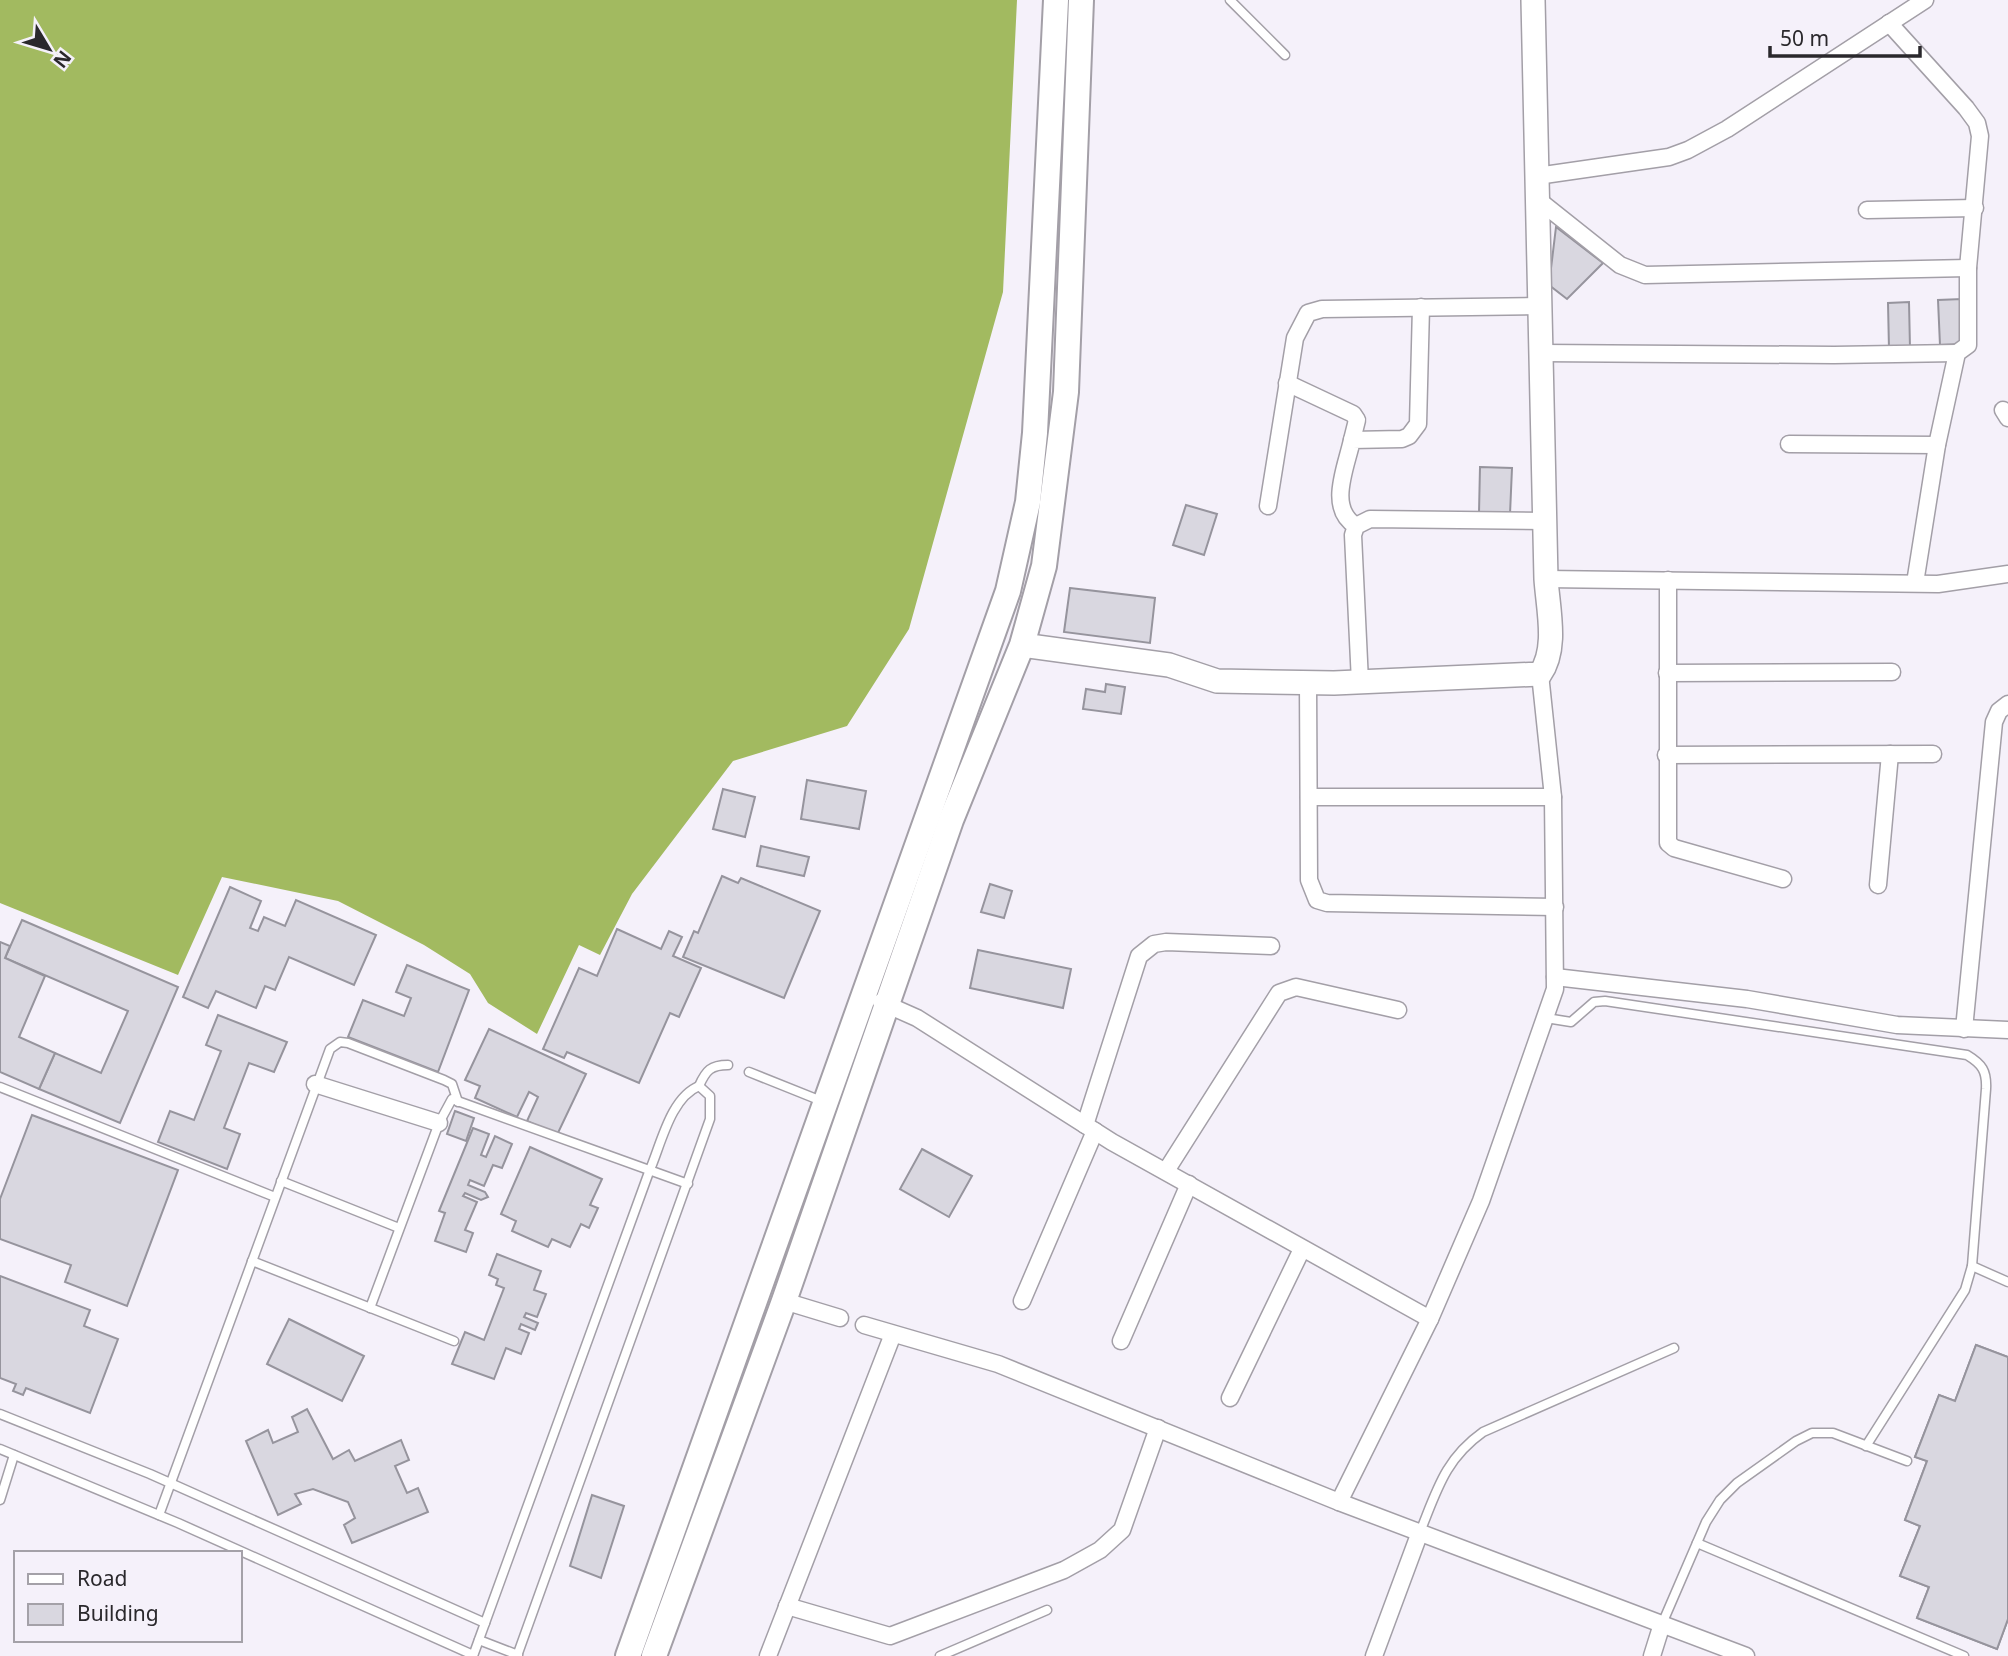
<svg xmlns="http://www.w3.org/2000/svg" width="2008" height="1656" font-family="'Noto Sans',sans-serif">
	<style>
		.forest { fill: #a2ba60 }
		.building { fill: #d9d7e0; stroke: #96949d; stroke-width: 2 }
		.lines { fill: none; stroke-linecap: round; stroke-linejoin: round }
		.lane-casing { stroke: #a39fa7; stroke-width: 11 }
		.street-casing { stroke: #a39fa7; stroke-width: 19 }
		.secondary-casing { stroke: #a39fa7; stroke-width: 26 }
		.primary-casing { stroke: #a39fa7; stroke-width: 28 }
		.lane { stroke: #fff; stroke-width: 8 }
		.street { stroke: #fff; stroke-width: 16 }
		.secondary { stroke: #fff; stroke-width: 23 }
		.primary { stroke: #fff; stroke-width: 24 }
	</style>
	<rect width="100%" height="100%" fill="#f5f1fa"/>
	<!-- forest -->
	<polygon class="forest" points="0,0 1017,0 1003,292 909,629 847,726 733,761 632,894 600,955 579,945 537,1034 488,1003 470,974 424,945 338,901 222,877 178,975 0,903"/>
	<!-- building -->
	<g class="building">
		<polygon points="1556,227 1603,263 1567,299 1549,285"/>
		<polygon points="1962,299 1963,344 1940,345 1938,300"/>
		<polygon points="1909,302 1910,348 1889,349 1888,303"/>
		<polygon points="1480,467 1512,468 1510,514 1479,513"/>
		<polygon points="1186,505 1217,514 1204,555 1173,545"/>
		<polygon points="1070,588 1155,598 1150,643 1064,632"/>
		<polygon points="1106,684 1125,687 1121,714 1083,709 1086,689 1105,692"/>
		<polygon points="807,780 866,791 859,829 801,819"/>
		<polygon points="723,789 755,797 745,837 713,829"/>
		<polygon points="761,846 809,857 804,876 757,866"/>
		<polygon points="722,876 738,883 741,878 820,911 784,998 683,957 694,931 698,933"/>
		<polygon points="990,884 1012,891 1004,918 981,912"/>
		<polygon points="230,887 261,901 250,928 258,931 264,917 285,926 296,900 376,935 354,985 289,957 275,990 265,986 256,1008 216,991 208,1008 183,997"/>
		<polygon points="22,920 178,987 120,1123 39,1089 55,1053 101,1073 128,1011 5,958"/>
		<polygon points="617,929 661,949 669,931 682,937 673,956 701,968 679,1017 670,1013 639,1083 567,1052 564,1058 543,1049 579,968 597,976"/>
		<polygon points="0,942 10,946 5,958 45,976 19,1037 55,1053 39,1089 0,1072"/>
		<polygon points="978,950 1071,969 1063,1008 970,988"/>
		<polygon points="407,965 469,990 438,1072 348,1037 363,1000 404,1016 411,998 396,992"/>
		<polygon points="218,1015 287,1042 274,1072 249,1063 224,1128 240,1134 227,1169 158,1142 170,1111 194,1120 221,1051 206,1045"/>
		<polygon points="489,1029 586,1074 557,1135 527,1121 538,1097 529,1092 517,1117 475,1098 480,1086 465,1080"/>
		<polygon points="455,1111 474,1118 466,1141 447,1134"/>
		<polygon points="32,1115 178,1170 127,1306 65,1282 71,1265 0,1239 0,1199"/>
		<polygon points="473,1128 489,1134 481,1155 486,1157 495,1136 512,1144 502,1168 493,1165 484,1186 470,1180 468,1185 485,1192 488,1197 481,1200 465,1193 463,1196 477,1202 465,1230 473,1233 466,1252 435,1241 445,1213 439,1211"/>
		<polygon points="530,1147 602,1179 590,1205 598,1208 589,1228 581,1224 570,1247 552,1239 548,1247 512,1231 516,1221 501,1214"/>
		<polygon points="922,1149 972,1176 949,1217 900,1189"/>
		<polygon points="497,1254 541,1271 534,1290 546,1294 537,1317 526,1313 524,1317 538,1323 535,1330 521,1324 519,1329 529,1333 521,1354 506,1348 494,1379 452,1364 465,1332 484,1340 504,1288 496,1285 498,1279 489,1275"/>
		<polygon points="0,1276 90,1310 84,1326 118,1339 90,1413 26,1388 23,1395 13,1391 16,1384 0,1378"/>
		<polygon points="289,1319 364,1356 342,1401 267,1364"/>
		<polygon points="1976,1345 2008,1357 2008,1474 2003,1488 2008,1490 2008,1543 1988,1536 1972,1577 2008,1591 2008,1619 1997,1649 1917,1618 1929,1587 1900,1576 1920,1526 1905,1520 1927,1461 1915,1457 1939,1395 1955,1401"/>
		<polygon points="1976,1345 2008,1357 2008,1619 1997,1649 1917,1618 1929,1587 1900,1576 1920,1526 1905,1520 1927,1461 1915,1457 1939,1395 1955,1401"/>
		<polygon points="307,1409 333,1459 349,1450 355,1461 401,1440 409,1460 395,1466 407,1493 418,1488 428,1512 352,1543 344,1525 355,1518 348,1502 313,1489 295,1494 301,1504 278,1515 246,1441 268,1430 273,1443 298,1432 292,1417"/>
		<polygon points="592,1495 624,1506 601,1578 570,1566"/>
	</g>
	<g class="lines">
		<!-- lane casing -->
		<g class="lane-casing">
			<g id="lane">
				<polyline points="1230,0 1285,55"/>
				<path d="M1546,1018L1571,1022L1594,1002L1605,1001L1967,1055C1982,1064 1987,1071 1986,1089L1972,1266L1965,1290L1866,1446"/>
				<polyline points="749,1072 824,1102"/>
				<path d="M699,1086C706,1070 711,1065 728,1065"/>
				<polyline points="0,1087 275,1197"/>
				<polyline points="281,1181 399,1228"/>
				<polyline points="252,1261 454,1341"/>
				<polyline points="1972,1266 2008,1282"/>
				<polyline points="370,1308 439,1123 452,1099 688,1184"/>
				<polyline points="0,1414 150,1474 485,1623"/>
				<polyline points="0,1449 178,1523 473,1655"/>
				<polyline points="0,1500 14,1455"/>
				<polyline points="159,1515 330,1049 340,1042 348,1043 444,1080 452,1084 458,1102"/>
				<path d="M1420,1532C1437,1490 1445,1459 1483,1432L1674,1348"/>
				<polyline points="1697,1543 1964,1656"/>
				<polyline points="1662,1624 1706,1522 1720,1500 1737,1483 1796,1441 1812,1433 1833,1433 1907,1461"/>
				<polyline points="479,1640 518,1655"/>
				<path d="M473,1656L649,1172C661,1145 670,1098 699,1086L710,1096V1119L517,1656"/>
				<polyline points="940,1656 1047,1610"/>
			</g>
		</g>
		<!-- street casing -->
		<g class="street-casing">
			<g id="street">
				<polyline points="1889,23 1966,108 1977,123 1980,136 1968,268 1968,345 1957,353 1937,445 1915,583"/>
				<polyline points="1537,176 1669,157 1688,150 1727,129 1925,0"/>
				<polyline points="1537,199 1620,265 1645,275 1968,268"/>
				<polyline points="1867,210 1975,208"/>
				<polyline points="1541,353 1834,355 1957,353"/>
				<polyline points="1287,383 1353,414 1357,420 1352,440"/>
				<polyline points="2003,410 2008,418"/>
				<polyline points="1789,444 1937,445"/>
				<polyline points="1268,506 1295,338 1308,313 1322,309 1540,306"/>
				<path d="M1356,526C1327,508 1346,468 1352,440L1402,439L1409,436L1418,424L1421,307"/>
				<polyline points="1546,579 1938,584 2008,574"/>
				<polyline points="1668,580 1668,843 1674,848 1783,879"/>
				<polyline points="1667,673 1892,672"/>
				<polyline points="1308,682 1309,880 1317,900 1327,903 1555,907"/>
				<polyline points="1360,682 1353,535 1356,526 1370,519 1545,521"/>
				<polyline points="1666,755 1933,754"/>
				<polyline points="1309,797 1553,797"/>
				<polyline points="1878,885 1890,754"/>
				<polyline points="1555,977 1747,999 1897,1025 2008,1030"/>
				<polyline points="881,1002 917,1018 1112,1142 1430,1319"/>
				<polyline points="1964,1029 1994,722 1999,711 2008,704"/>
				<polyline points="315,1084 439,1123"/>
				<polyline points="1085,1125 1139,956 1154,944 1166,942 1271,946"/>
				<polyline points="1166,1171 1279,993 1296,987 1398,1010"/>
				<polyline points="784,1301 840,1318"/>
				<polyline points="1022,1301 1095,1131"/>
				<polyline points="864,1325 998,1364 1339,1502 1746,1656"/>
				<polyline points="1121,1341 1189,1184"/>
				<polyline points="1230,1398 1302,1249"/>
				<polyline points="1339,1502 1430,1319 1481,1201 1555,989 1553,797 1540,674"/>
				<polyline points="787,1606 890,1636 1064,1570 1100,1550 1122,1530 1158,1428"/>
				<polyline points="768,1656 893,1334"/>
				<polyline points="1374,1656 1420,1532"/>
				<polyline points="1652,1656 1662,1624"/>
			</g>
		</g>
		<!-- secondary casing -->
		<g class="secondary-casing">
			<path id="secondary" d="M1022,645L1169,665L1217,681L1334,683L1540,674C1558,649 1548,609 1546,579L1533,0"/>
		</g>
		<!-- primary casing -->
		<g class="primary-casing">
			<g id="primary">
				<polyline points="628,1656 1008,591 1028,502 1035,433 1056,0"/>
				<polyline points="654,1656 784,1301 951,820 1022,645 1044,566 1066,392 1081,0"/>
			</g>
		</g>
		<!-- lane -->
		<use href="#lane" class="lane"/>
		<!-- street -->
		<use href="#street" class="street"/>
		<!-- secondary -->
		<use href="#secondary" class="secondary"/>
		<!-- primary -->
		<use href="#primary" class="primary"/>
	</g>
	<!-- legend -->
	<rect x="14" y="1551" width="228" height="91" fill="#f5f1fa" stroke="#a4a1a8" stroke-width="2"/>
	<rect x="28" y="1574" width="35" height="10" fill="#ffffff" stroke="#a4a1a8" stroke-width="2"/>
	<text x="77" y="1586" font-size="21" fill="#2a282c">Road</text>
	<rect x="28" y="1604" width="35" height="21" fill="#d9d7e0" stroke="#a4a1a8" stroke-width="2"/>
	<text x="77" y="1621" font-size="21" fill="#2a282c">Building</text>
	<!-- north arrow -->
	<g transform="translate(49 49) rotate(128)" stroke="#f5f1fa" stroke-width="5" paint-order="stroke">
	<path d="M0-5L12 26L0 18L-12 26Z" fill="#2a282c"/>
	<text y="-10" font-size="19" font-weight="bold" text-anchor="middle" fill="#2a282c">N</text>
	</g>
	<!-- scale -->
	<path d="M1770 46v10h150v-10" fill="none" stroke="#2a282c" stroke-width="3.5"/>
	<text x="1780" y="46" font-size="21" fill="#2a282c" stroke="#f5f1fa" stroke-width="5" paint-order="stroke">50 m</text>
</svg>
